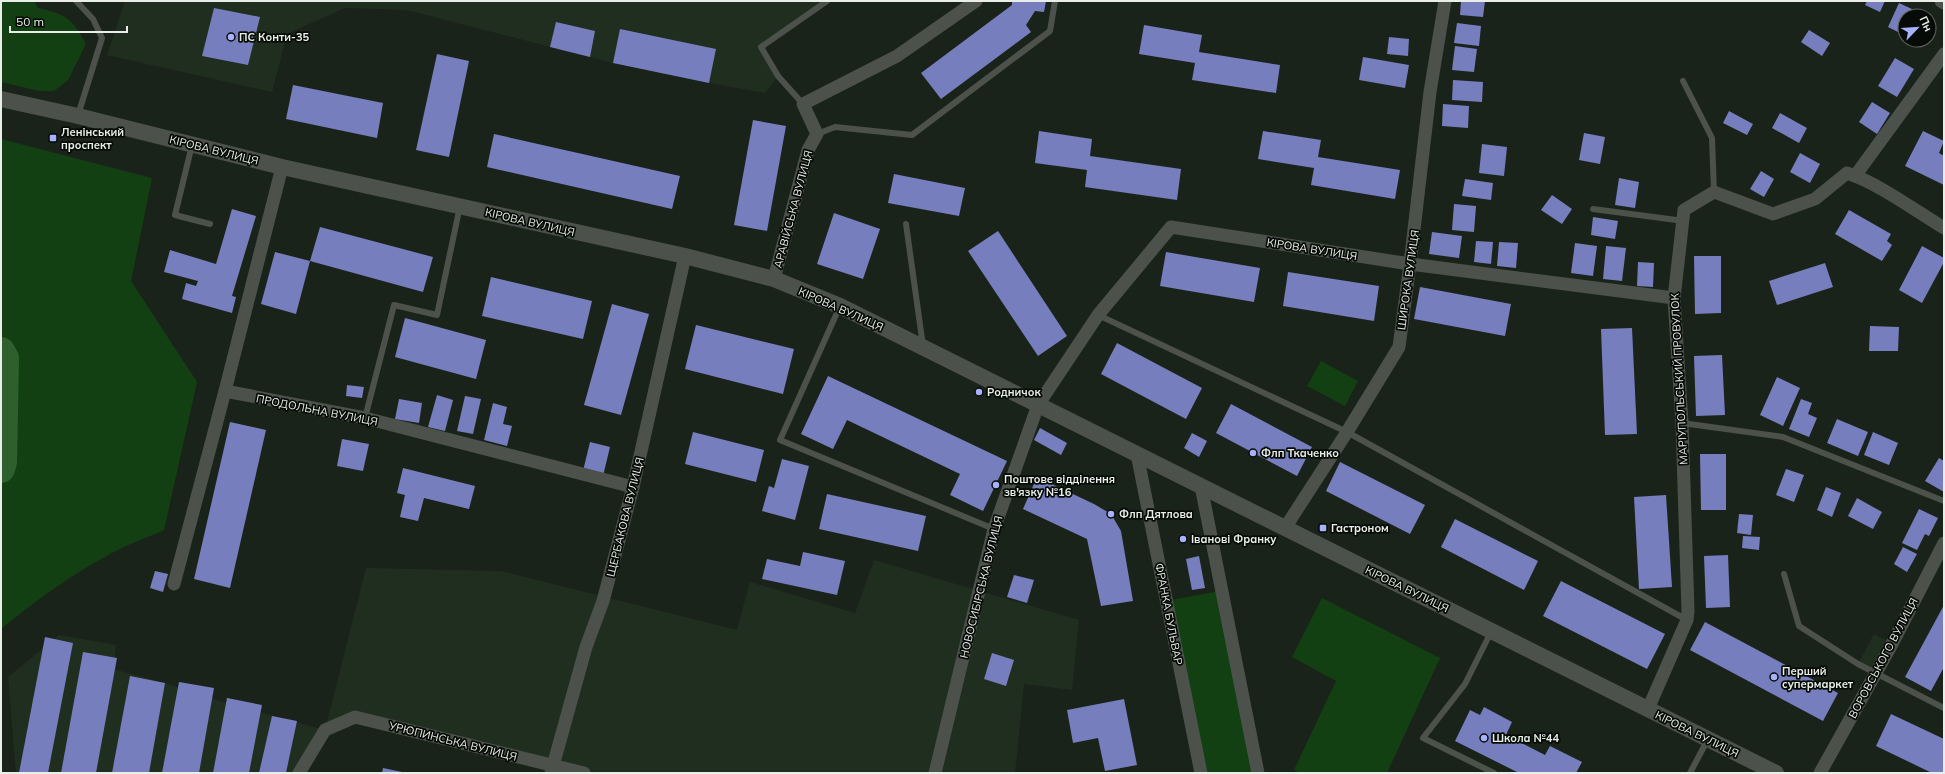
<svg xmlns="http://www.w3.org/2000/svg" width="1945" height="774" font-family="Mulish,sans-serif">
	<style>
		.built { fill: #202e1f }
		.green { fill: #124013 }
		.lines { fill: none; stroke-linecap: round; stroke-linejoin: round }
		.river { stroke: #2e602d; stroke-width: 28 }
		.building { fill: #767ebe }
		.service { stroke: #4c514c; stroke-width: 6 }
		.minor { stroke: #4c514c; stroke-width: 13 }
		.tertiary { stroke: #4c514c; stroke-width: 16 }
		.poi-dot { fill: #a7b1fc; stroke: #070b07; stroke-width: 1.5 }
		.labels { text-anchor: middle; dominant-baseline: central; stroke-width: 3.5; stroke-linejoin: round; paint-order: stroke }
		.poi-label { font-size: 11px; font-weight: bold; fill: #e9efe8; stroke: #070b07; text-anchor: start }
		.street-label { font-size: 11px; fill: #e9efe8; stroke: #070b07 }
	</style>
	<rect width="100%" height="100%" fill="#1a2319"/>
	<!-- built -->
	<g class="built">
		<polygon points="125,1 827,1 761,47 778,76 765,93 709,83 613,63 407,10 345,8 287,34 272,92 107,55"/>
		<polygon points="874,560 1079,620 1072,690 1024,684 1015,773 584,773 355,717 325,730 299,773 16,773 8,677 59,635 116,645 113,669 165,683 220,701 325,730 366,568 501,571 737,630 750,582 855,613"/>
		<polygon points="1874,634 1892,644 1876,674 1858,664"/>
	</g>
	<!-- green -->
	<g class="green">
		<path d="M1,1H34L38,8C67,14 72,19 86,44L68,80L54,91H39L1,82Z"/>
		<path d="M1,139L152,178L131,281L197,382L164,530C144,539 123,546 105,557C67,577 34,602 1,629Z"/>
		<polygon points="1321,361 1358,381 1345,406 1307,386"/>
		<polygon points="1220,591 1258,773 1201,773 1166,601"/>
		<polygon points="1322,598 1440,658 1387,773 1300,773 1294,770 1336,681 1292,657"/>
	</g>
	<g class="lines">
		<!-- river -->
		<polyline class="river" points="1,351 5,358 3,462 1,469"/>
	</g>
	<!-- building -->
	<g class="building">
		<polygon points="1012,1 1046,1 1044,12 1035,11 1026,25 1031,32 941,99 921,73 1012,5"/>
		<polygon points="1461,1 1485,1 1483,17 1460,15"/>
		<polygon points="1867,1 1885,1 1880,12 1865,5"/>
		<polygon points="1899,3 1914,10 1911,16 1905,16 1905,28 1902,34 1888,27"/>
		<polygon points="214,8 260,17 248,65 202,56"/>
		<polygon points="556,22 595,31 590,57 550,47"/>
		<polygon points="1457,23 1481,26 1479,46 1454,43"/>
		<polygon points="1144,25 1202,35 1199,52 1280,65 1276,93 1192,80 1195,63 1139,54"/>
		<polygon points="620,29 716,49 709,83 613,63"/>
		<polygon points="1809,30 1830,43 1822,56 1801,42"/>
		<polygon points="1389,37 1409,39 1408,56 1387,54"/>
		<polygon points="1455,46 1477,49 1474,72 1452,70"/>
		<polygon points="437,54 469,61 449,157 416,150"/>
		<polygon points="1363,57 1409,65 1405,88 1359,80"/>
		<polygon points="1895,58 1914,69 1897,97 1878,86"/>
		<polygon points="1453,80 1483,82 1482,102 1452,100"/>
		<polygon points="293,85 383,103 377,138 286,119"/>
		<polygon points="1872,102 1890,113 1877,134 1859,122"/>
		<polygon points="1443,104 1469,106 1468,128 1442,126"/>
		<polygon points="1729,111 1753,124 1747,135 1723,123"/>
		<polygon points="1780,113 1807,128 1799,143 1772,128"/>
		<polygon points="753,120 786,126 767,231 734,225"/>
		<polygon points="1039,131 1092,139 1090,156 1181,169 1177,200 1085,187 1087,170 1035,163"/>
		<polygon points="1263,131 1321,140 1318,157 1400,170 1395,199 1311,185 1314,168 1258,159"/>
		<polygon points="1923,131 1944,141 1939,153 1944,156 1944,185 1905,166"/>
		<polygon points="1584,133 1605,137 1600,164 1579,160"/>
		<polygon points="494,134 680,176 672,209 487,167"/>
		<polygon points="1482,144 1507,147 1504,176 1479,173"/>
		<polygon points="1800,153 1820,164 1810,183 1790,172"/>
		<polygon points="1761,171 1774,179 1764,197 1750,189"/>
		<polygon points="894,174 965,188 959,216 888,203"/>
		<polygon points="1619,178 1639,182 1635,208 1615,205"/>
		<polygon points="1465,179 1493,183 1491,200 1462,196"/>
		<polygon points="1552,195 1572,209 1562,224 1541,210"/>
		<polygon points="1454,204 1476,206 1474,232 1452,230"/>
		<polygon points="232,209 256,216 232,296 236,297 232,313 182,299 186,283 196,286 198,281 164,272 170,250 216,264"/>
		<polygon points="1849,210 1891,234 1887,241 1892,245 1882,261 1835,234"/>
		<polygon points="834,213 880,229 863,279 817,264"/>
		<polygon points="1593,217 1618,221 1615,239 1591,235"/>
		<polygon points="320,227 433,257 423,292 310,261 296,314 261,304 275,252 310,261"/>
		<polygon points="998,231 1067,336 1038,356 968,251"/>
		<polygon points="1432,232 1462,236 1459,258 1429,254"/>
		<polygon points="1476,241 1493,242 1491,264 1474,262"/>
		<polygon points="1499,242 1518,243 1516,268 1497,266"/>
		<polygon points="1575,243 1597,246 1593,276 1571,273"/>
		<polygon points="1606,246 1626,248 1622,281 1603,279"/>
		<polygon points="1922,246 1944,258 1944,262 1922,303 1899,290"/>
		<polygon points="1166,252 1260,268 1254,302 1160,286"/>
		<polygon points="1694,256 1721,256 1721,313 1695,314"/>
		<polygon points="1638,262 1654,263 1653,287 1637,286"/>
		<polygon points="1825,263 1833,287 1777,305 1769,281"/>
		<polygon points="1288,272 1379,286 1374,321 1283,306"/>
		<polygon points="491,277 592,301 583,339 482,316"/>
		<polygon points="1420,287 1511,304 1505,336 1414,319"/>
		<polygon points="612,304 649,314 621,415 584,405"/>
		<polygon points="405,318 486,340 476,379 395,357"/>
		<polygon points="696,325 794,349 783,394 685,369"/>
		<polygon points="1870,326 1899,327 1898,351 1869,351"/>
		<polygon points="1632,328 1637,434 1605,435 1601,329"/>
		<polygon points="1117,343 1202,388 1186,419 1101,374"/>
		<polygon points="1722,355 1725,415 1696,416 1694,356"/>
		<polygon points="828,376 1007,461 983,511 950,495 960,474 847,420 833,449 801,434"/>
		<polygon points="1777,377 1800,388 1783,426 1760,415"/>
		<polygon points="347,385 364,387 362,398 346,396"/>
		<polygon points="437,395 453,400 445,431 428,427"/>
		<polygon points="465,396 481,399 473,434 457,431"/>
		<polygon points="399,399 422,403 419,423 395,419"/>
		<polygon points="1801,399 1812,403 1808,414 1817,418 1809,437 1789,429"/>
		<polygon points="493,403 507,407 503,424 512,426 507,446 484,440"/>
		<polygon points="1231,404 1312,447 1297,476 1216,433"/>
		<polygon points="1837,419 1868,432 1858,456 1827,443"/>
		<polygon points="230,422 266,430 230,588 194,579"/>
		<polygon points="1040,428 1067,443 1061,455 1034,440"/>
		<polygon points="693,432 764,450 756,482 685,464"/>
		<polygon points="1873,432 1898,443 1889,465 1864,455"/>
		<polygon points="1192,433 1207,441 1199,457 1184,448"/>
		<polygon points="342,439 369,444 363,471 337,466"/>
		<polygon points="590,442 610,447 603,476 583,471"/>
		<polygon points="1700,454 1726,454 1726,510 1701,510"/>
		<polygon points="1939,458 1944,461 1944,492 1925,481"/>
		<polygon points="782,459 809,466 795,520 762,511 769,486 774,488"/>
		<polygon points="1340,462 1425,505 1410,534 1326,491"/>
		<polygon points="403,468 475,486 469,509 424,498 418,521 400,517 405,495 397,493"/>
		<polygon points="1786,469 1804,475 1794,502 1776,495"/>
		<polygon points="1037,477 1094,504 1111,514 1121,531 1133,601 1101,606 1087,539 1023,509"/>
		<polygon points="1826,487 1841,493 1832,517 1817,510"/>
		<polygon points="827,494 926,516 918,551 819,529"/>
		<polygon points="1666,495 1672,587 1639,589 1634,497"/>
		<polygon points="1857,498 1882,512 1873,529 1848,516"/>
		<polygon points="1919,509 1938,518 1929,536 1925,534 1917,550 1902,543"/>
		<polygon points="1739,514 1753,515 1751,535 1737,533"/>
		<polygon points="1455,519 1538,561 1524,590 1441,547"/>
		<polygon points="1743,536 1760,537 1759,550 1742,548"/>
		<polygon points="1903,547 1917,554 1907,572 1894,564"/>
		<polygon points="803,552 845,561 837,595 762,579 767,559 800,566"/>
		<polygon points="1728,555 1730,607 1706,608 1704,556"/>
		<polygon points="1199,556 1205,588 1192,590 1186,559"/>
		<polygon points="155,571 168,574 163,592 150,588"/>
		<polygon points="1014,575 1034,580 1027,603 1007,597"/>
		<polygon points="1561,581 1665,634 1647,669 1543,616"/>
		<polygon points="1944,605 1944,667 1931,691 1905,677"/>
		<polygon points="1705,622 1838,693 1823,721 1690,650"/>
		<polygon points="45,637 73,643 48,773 19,773"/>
		<polygon points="83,652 117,658 96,773 61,773"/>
		<polygon points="992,653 1014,660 1006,686 984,679"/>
		<polygon points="130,676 165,683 149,773 112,773"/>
		<polygon points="179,682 214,688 199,773 162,773"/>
		<polygon points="227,698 262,705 249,773 213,773"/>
		<polygon points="1124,699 1137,765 1105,771 1098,738 1073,743 1067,710"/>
		<polygon points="1484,707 1512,722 1506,735 1545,755 1550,746 1582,762 1576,773 1519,773 1455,741 1470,710 1480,715"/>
		<polygon points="1891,714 1944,739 1944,773 1932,773 1876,746"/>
		<polygon points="272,716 297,721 286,773 259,773"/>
		<polygon points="383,768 402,772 402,773 382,773"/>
	</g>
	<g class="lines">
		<!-- service -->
		<g class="service">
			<polyline points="76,1 93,19 102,38 78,115"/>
			<polyline points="1683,81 1712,138 1714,192"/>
			<polyline points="803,104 778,76 761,47 827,1"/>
			<polyline points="817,134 835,127 912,135 1050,31 1055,1"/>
			<polyline points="192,145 175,215 210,224"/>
			<polyline points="1593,209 1684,221"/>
			<polyline points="906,224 923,346"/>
			<polyline points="840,306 780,440 994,529"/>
			<polyline points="1098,315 1347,432 1687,620"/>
			<polyline points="365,418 394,305 437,315 460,206"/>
			<polyline points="1682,423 1783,437 1944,501"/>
			<polyline points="1784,574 1799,626 1858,664 1944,708"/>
			<polyline points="1491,632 1465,684 1423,738 1494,773"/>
			<polyline points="1690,773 1708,739"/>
		</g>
		<!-- minor -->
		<g class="minor">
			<polyline points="1941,1 1944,3"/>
			<polyline points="282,167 225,391 365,418 633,487"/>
			<polyline points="1855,176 1944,54"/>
			<polyline points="774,279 808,150 817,134 803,104 897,56 976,1"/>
			<polyline points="1137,454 1201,773"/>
			<polyline points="1201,486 1258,773"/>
			<polyline points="1285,528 1347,432 1399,347 1410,264 1430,92 1445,1"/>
			<polyline points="174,584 225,391"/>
			<path d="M1648,709L1687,620L1688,611L1682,423L1674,298L1684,210L1714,192L1773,214L1815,199L1847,173C1878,183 1916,211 1944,228"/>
			<polyline points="299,773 325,730 355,717 584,773"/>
			<polyline points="551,773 586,647 603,601 633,487 685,256"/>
			<polyline points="935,773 994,529 1038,405 1098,315 1171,227 1410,264 1674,298"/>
			<polyline points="1820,773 1892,644 1944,543"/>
		</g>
		<!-- tertiary -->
		<polyline class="tertiary" points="1,99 78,116 282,167 685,256 774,279 840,306 1776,773"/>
	</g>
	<!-- markers -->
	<g class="poi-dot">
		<circle cx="231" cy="37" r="4"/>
		<rect x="49" y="134" width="8" height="8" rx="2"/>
		<circle cx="979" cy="392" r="4"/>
		<circle cx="1253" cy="453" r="4"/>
		<circle cx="996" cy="485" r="4"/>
		<circle cx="1111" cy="514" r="4"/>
		<rect x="1319" y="524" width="8" height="8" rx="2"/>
		<circle cx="1183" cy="539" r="4"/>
		<circle cx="1774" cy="677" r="4"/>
		<circle cx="1484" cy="738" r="4"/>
	</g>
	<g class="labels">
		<!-- poi labels -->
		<g class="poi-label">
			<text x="239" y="37">ПС Конти-35</text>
			<text x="61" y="132">Ленінський<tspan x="61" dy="13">проспект</tspan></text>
			<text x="987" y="392">Родничок</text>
			<text x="1261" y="453">Флп Ткаченко</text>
			<text x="1004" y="479">Поштове відділення<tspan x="1004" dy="13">зв'язку №16</tspan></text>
			<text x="1119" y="514">Флп Дятлова</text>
			<text x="1331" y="528">Гастроном</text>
			<text x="1191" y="539">Іванові Франку</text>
			<text x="1782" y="671">Перший<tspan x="1782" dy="13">супермаркет</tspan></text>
			<text x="1492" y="738">Школа №44</text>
		</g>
		<!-- street labels -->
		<g class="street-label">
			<text transform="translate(214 150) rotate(14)">КІРОВА ВУЛИЦЯ</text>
			<text transform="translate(793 209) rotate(-75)">АРАВІЙСЬКА ВУЛИЦЯ</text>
			<text transform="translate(530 222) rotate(13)">КІРОВА ВУЛИЦЯ</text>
			<text transform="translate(1312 249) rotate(9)">КІРОВА ВУЛИЦЯ</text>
			<text transform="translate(1408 280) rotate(-82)">ШИРОКА ВУЛИЦЯ</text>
			<text transform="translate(841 309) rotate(24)">КІРОВА ВУЛИЦЯ</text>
			<text transform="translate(1679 379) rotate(-93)">МАРІУПОЛЬСЬКИЙ ПРОВУЛОК</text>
			<text transform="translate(317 410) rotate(11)">ПРОДОЛЬНА ВУЛИЦЯ</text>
			<text transform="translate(625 517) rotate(-76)">ЩЕРБАКОВА ВУЛИЦЯ</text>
			<text transform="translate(981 587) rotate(-76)">НОВОСИБІРСЬКА ВУЛИЦЯ</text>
			<text transform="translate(1407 589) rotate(26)">КІРОВА ВУЛИЦЯ</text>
			<text transform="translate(1169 614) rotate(79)">ФРАНКА БУЛЬВАР</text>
			<text transform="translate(1883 658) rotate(-62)">ВОРОВСЬКОГО ВУЛИЦЯ</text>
			<text transform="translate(1697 734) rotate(26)">КІРОВА ВУЛИЦЯ</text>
			<text transform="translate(453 741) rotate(14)">УРЮПИНСЬКА ВУЛИЦЯ</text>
		</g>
	</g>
	<!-- border -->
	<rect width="1945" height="774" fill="none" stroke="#e9efe8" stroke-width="4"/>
	<!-- north arrow -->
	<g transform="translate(1917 28) rotate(65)"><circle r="19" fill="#070b07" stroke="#616661"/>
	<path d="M0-3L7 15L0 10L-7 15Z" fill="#a7b1fc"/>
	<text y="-6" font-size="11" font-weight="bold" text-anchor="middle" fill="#e9efe8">Пн</text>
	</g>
	<!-- scale -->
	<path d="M10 26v6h117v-6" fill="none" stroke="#e9efe8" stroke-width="2"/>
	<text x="16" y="26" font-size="12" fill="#e9efe8" stroke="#070b07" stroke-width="3" paint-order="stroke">50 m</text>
</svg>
